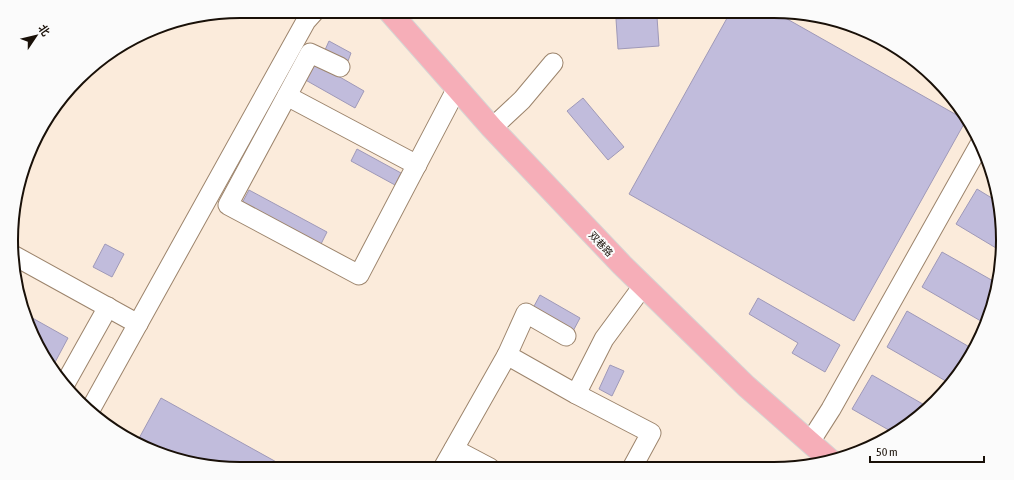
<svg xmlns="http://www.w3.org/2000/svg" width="1014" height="480" font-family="'Asap Condensed','Noto Sans SC',sans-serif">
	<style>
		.building { fill: #c1bcdc; stroke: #9f99b8 }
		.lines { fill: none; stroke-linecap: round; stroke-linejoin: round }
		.minor-casing { stroke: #9c846c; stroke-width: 21 }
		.major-casing { stroke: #d6d4d3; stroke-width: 24 }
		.minor { stroke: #fff; stroke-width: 19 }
		.major { stroke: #f6aeb8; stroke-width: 22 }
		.labels { text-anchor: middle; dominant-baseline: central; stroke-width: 4; stroke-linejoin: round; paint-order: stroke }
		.street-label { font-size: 10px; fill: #191008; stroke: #fbfbfb }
		.rim { fill: none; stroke: #191008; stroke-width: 2 }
	</style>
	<rect width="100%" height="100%" fill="#fbebdb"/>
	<!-- building -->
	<g class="building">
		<polygon points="731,11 773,11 962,118 965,122 854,321 629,194"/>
		<polygon points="657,17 659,46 618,49 616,19"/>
		<polygon points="329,41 351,53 348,61 325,50"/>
		<polygon points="312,61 364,91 355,108 302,78"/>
		<polygon points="583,98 624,147 608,160 567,111"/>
		<polygon points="357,149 401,173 395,185 351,161"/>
		<polygon points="977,189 995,200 1003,240 1001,251 956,224"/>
		<polygon points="249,190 327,232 319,248 241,205"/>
		<polygon points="105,244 124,254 112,277 93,267"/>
		<polygon points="942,252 995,282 986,324 922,287"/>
		<polygon points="540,295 580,318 572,333 532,310"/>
		<polygon points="758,298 840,345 825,372 792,353 798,343 749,314"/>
		<polygon points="907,311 973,349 956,380 951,384 887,347"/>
		<polygon points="27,315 68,338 53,366 35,341"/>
		<polygon points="610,365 624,371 612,396 599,389"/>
		<polygon points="872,375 928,407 913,422 894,433 852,409"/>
		<polygon points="161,398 289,469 240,469 152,451 137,442"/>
	</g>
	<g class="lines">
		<!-- minor casing -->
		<g class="minor-casing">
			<g id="minor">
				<polyline points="340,67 310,53 228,205 359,275 457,88"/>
				<polyline points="287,96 417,165"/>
				<polyline points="492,128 522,100 553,63"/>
				<polyline points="13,255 138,324"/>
				<polyline points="507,355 576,394 651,433 632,468"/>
				<polyline points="66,382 108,307"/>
				<polyline points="576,394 604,339 643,286"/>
				<polyline points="89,412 306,21 315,11"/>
				<polyline points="810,442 831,409 980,144"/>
				<polyline points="454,449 490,468"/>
				<polyline points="443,468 507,355 526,313 566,336"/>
			</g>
		</g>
		<!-- major casing -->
		<g class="major-casing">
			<polyline id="major" points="389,11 492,128 622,265 746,386 830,460"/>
		</g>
		<!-- minor -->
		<use href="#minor" class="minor"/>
		<!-- major -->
		<use href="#major" class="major"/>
	</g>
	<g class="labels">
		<!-- street labels -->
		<g class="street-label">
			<text transform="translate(601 244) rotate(47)">双巷路</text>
		</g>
	</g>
	<!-- crop -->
	<path d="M0 0H1014V480H0ZM240 18H774A222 222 0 0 1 996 240V240A222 222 0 0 1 774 462H240A222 222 0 0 1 18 240V240A222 222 0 0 1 240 18Z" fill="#fbfbfb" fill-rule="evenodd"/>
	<path class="rim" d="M240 18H774A222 222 0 0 1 996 240V240A222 222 0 0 1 774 462H240A222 222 0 0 1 18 240V240A222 222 0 0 1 240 18Z"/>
	<!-- north arrow -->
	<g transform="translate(36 36) rotate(55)" stroke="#fbfbfb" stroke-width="3" paint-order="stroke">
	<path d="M0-3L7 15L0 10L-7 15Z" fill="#191008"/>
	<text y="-6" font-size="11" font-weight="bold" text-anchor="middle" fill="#191008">北</text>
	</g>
	<!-- scale -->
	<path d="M870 456v6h114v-6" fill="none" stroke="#191008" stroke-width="2"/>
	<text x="876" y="456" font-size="12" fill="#191008" stroke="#fbfbfb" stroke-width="3" paint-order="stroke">50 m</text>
</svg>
